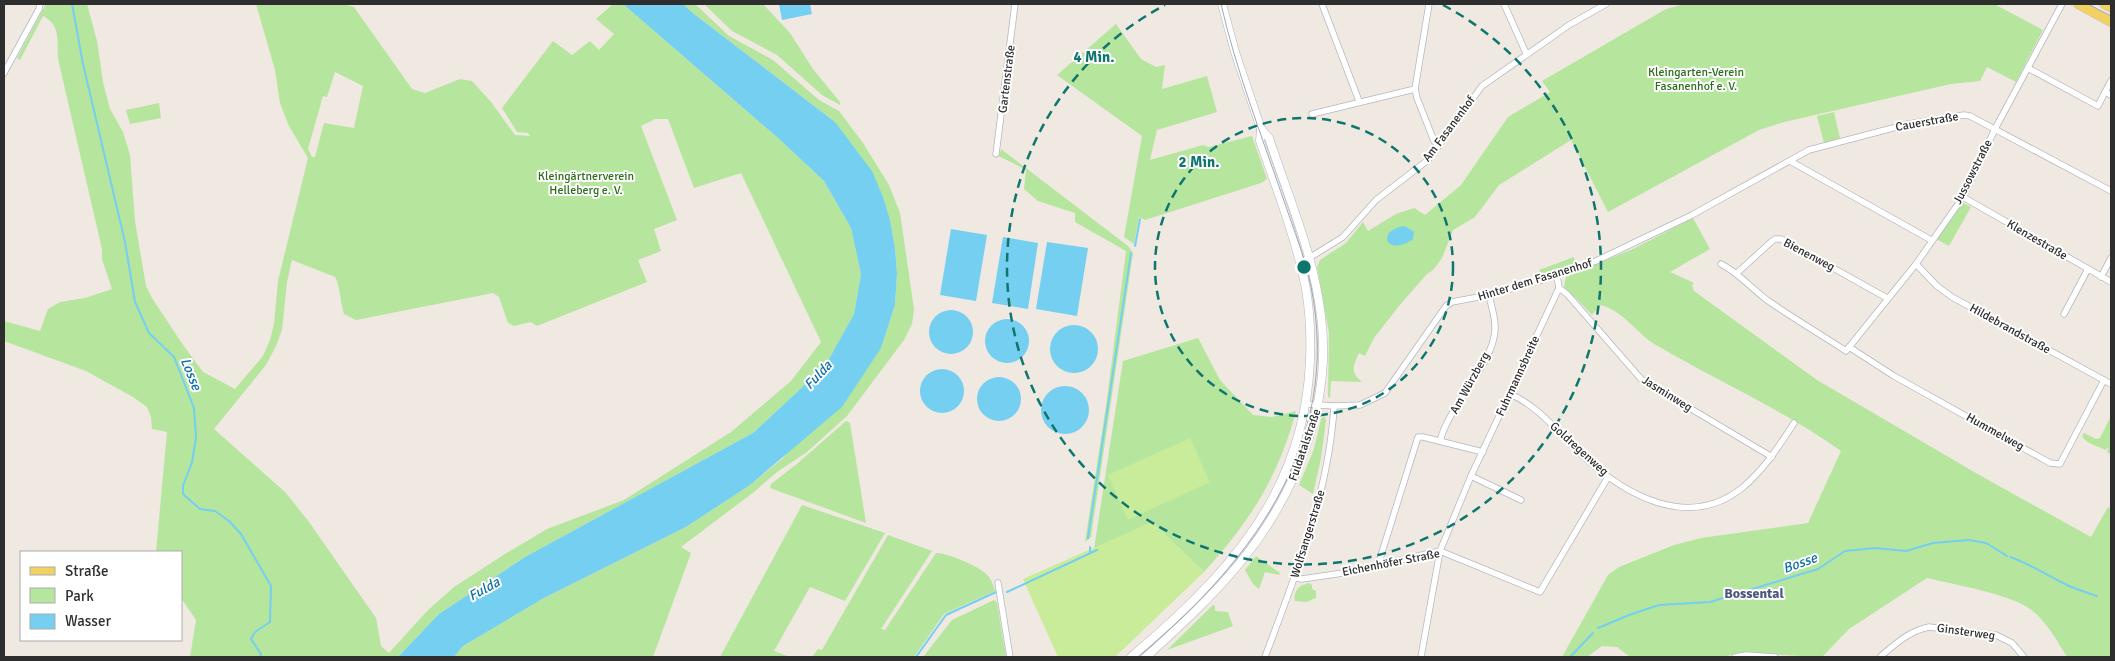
<svg xmlns="http://www.w3.org/2000/svg" width="2115" height="661" font-family="Signika,sans-serif">
	<style>
		.green { fill: #b6e59e; fill-rule: evenodd }
		.pitch { fill: #c9ec9a }
		.water { fill: #75cff0 }
		.lines { fill: none; stroke-linecap: round; stroke-linejoin: round }
		.stream { stroke: #75cff0; stroke-width: 2 }
		.street-casing { stroke: #b4b7c1; stroke-width: 7 }
		.secondary-casing { stroke: #b4b7c1; stroke-width: 9 }
		.primary-casing { stroke: #c9c9c9; stroke-width: 10 }
		.street { stroke: #fff; stroke-width: 5.5 }
		.secondary { stroke: #fff; stroke-width: 8 }
		.primary { stroke: #f2d163; stroke-width: 9 }
		.tram { stroke: #a3a6b8; stroke-width: 1 }
		.ring { fill: none; stroke: #0f766e; stroke-width: 2.5; stroke-dasharray: 9 6 }
		.labels { text-anchor: middle; dominant-baseline: central; stroke-width: 4; stroke-linejoin: round; paint-order: stroke }
		.park-label { font-size: 12px; fill: #2c6e1b; stroke: #fff }
		.street-label { font-size: 12px; fill: #2e2e2e; stroke: #fff }
		.water-label { font-size: 14px; font-style: italic; fill: #0d6fa3; stroke: #fff }
		.neighbourhood-label { font-size: 14px; font-weight: bold; fill: #4d5680; stroke: #fff }
		.centre { fill: #0f766e; stroke: #fff; stroke-width: 2.5 }
		.ring-label { font-size: 15px; text-anchor: middle; font-weight: bold; fill: #0f766e; stroke: #fff; stroke-width: 4; stroke-linejoin: round; paint-order: stroke }
	</style>
	<rect width="100%" height="100%" fill="#efe9e1"/>
	<!-- green -->
	<g class="green">
		<path d="M46,4H87L97,41L103,82L110,109L123,132L130,155L135,221L146,286L152,298L183,345L203,372L235,389L263,356L270,340L274,324L278,281L308,158L289,126L280,103L275,70L256,4H343L354,7L412,89L425,93L460,79L472,81L491,102L515,135L530,136L528,133L517,132L502,108L553,41L572,55L590,41L599,50L614,34L596,19L613,4H623L778,138L824,181L851,228L861,274L854,314L825,366L753,433L525,557L439,614L398,657H190L196,620L181,598V552H156L167,432L152,429L151,417L147,407L133,397L86,371L4,341V321L40,331L48,309L60,302L85,298L112,289L102,259V249L58,59C57,41 61,25 43,16L20,60L17,58ZM335,72L363,86L354,128L324,123L315,157H312L308,149L323,96L327,97ZM655,119H668L694,188L741,173L821,342L791,381L731,432L624,500L547,529L505,554L454,587L427,611L389,653L381,646L376,618L309,522L285,492L214,429L266,365L276,346L282,330L287,282L292,260L335,277C341,288 340,302 344,314L356,320L493,293L499,297L508,323L514,326L531,322L537,326L647,282L638,260L661,251L654,229L677,220L641,126Z"/>
		<polygon points="683,4 695,4 729,36 773,60 819,100 839,111 863,143 889,185 900,213 914,309 912,324 904,340 847,416 807,452 777,472 754,492 681,547 691,553 653,657 454,657 463,646 544,598 686,527 750,485 782,459 881,348 895,305 897,274 895,248 890,220 835,122 694,14"/>
		<polygon points="704,4 763,4 790,33 813,69 840,102 840,105 822,95 777,55 732,31"/>
		<path d="M1684,4H1994L2043,30L2016,82L1987,67L1980,81L1951,84L1784,122L1759,130L1608,212L1571,140L1499,185L1475,217L1453,230L1442,258L1434,269L1426,275L1399,306L1374,338L1365,356L1359,353C1353,366 1350,372 1362,382L1331,381L1330,398L1328,397L1329,333L1317,267L1320,260L1346,243L1363,222L1368,231L1396,214L1414,208L1425,215L1461,185L1508,117L1550,92L1542,81L1666,9Z"/>
		<polygon points="1116,24 1141,59 1156,67 1165,65 1162,89 1207,76 1217,112 1157,130 1150,160 1203,145 1209,147 1252,136 1267,179 1261,183 1145,220 1139,217 1134,244 1124,237 1142,136 1057,75"/>
		<polygon points="159,103 161,118 130,124 126,110"/>
		<polygon points="1834,112 1840,138 1824,143 1817,116"/>
		<polygon points="1001,149 1128,246 1133,253 1091,537 1085,542 1107,399 1126,251 1075,222 1075,213 1038,201 1024,189 1026,170 999,156"/>
		<polygon points="1963,203 1971,207 1949,246 1936,239"/>
		<path d="M1693,218L1710,249L1670,272L1694,283L1692,285L1694,291L1817,380L1981,476L2091,537L2108,507L2111,509V657H2067C2057,641 2046,620 2030,609C2007,593 1955,585 1927,578L1849,629L1822,657L1745,653L1719,657H1630L1617,647L1602,646L1587,657H1562L1608,575L1619,567L1674,545L1701,538L1808,523L1841,451C1784,410 1717,381 1656,345C1635,332 1626,313 1601,305L1592,315L1575,297L1573,298L1564,287L1566,277L1635,248Z"/>
		<polygon points="1574,257 1575,265 1545,275 1541,274 1539,270"/>
		<path d="M1198,338L1220,380L1253,415L1272,417L1296,411C1278,478 1250,521 1204,572L1152,522L1094,549L1123,361Z"/>
		<polygon points="1324,416 1326,420 1321,458 1313,494 1299,485 1314,449 1321,419"/>
		<path d="M2111,416V455L2107,452L2109,447L2105,450C2097,445 2087,445 2082,436L2084,433L2096,439L2100,438Z"/>
		<polygon points="846,421 850,423 866,523 770,488 771,484 798,463"/>
		<polygon points="802,505 885,533 845,601 810,587 774,651 790,657 720,657"/>
		<path d="M888,535L932,551L881,629L885,630L936,553C945,552 978,566 985,573C991,578 993,584 995,591L944,614L914,657H812L818,649L822,650Z"/>
		<polygon points="1256,556 1280,573 1279,575 1265,572 1259,589 1253,584 1245,570"/>
		<path d="M1309,583L1312,585V589L1316,591V598L1306,602L1295,601C1293,591 1299,585 1309,583Z"/>
		<polygon points="994,600 997,603 1006,657 923,657 952,620"/>
		<polygon points="1213,605 1215,606 1215,611 1228,612 1233,626 1167,650"/>
	</g>
	<!-- pitch -->
	<g class="pitch">
		<polygon points="1190,438 1210,482 1128,520 1108,475"/>
		<polygon points="1152,522 1204,572 1115,657 1058,657 1023,579"/>
	</g>
	<!-- water -->
	<g class="water">
		<polygon points="623,4 683,4 694,14 835,122 872,171 883,197 890,220 895,248 897,274 895,305 881,348 842,407 750,485 686,527 544,598 463,646 454,657 398,657 439,614 525,557 753,433 825,366 854,314 861,274 851,228 824,181 778,138"/>
		<polygon points="779,4 810,4 812,14 782,20"/>
		<path d="M1405,226L1414,232L1413,239C1386,258 1375,230 1405,226Z"/>
		<polygon points="951,229 987,235 976,301 940,295"/>
		<polygon points="1003,237 1038,243 1028,309 992,303"/>
		<polygon points="1047,242 1088,248 1077,316 1036,309"/>
		<circle cx="951" cy="332" r="22"/>
		<circle cx="1007" cy="341" r="22"/>
		<circle cx="1074" cy="349" r="24"/>
		<circle cx="942" cy="391" r="22"/>
		<circle cx="999" cy="399" r="22"/>
		<circle cx="1065" cy="410" r="24"/>
	</g>
	<g class="lines">
		<!-- stream -->
		<g class="stream">
			<polyline points="72,4 83,64 125,242 135,302 149,333 174,357 194,408 196,438 192,462 183,486 183,494 200,509 215,511 229,521 241,534 271,586 270,622 255,632 251,639 261,654 260,657"/>
			<polyline points="1135,246 1140,219"/>
			<polyline points="1088,538 1131,253"/>
			<polyline points="1090,553 1090,547"/>
			<path d="M2010,557C2028,563 2045,574 2063,583C2074,589 2085,592 2097,596"/>
			<polyline points="1007,592 1097,550"/>
			<polyline points="1598,628 1629,615 1659,605 1710,602 1818,569 1845,551 1875,548 1906,551 1933,543 1969,540 1986,543 2007,556"/>
			<polyline points="916,657 946,615 996,592"/>
			<polyline points="1570,657 1593,633"/>
		</g>
		<!-- street casing -->
		<g class="street-casing">
			<g id="street">
				<polyline points="1322,4 1359,101"/>
				<polyline points="1429,4 1415,89 1417,98 1434,141 1439,146"/>
				<polyline points="1504,4 1526,53"/>
				<polyline points="2028,68 2098,106 2105,92 2111,95"/>
				<polyline points="4,73 39,9 40,4"/>
				<polyline points="2105,92 2111,81"/>
				<polyline points="1312,114 1415,89"/>
				<polyline points="996,154 1015,4"/>
				<polyline points="1790,161 1931,240"/>
				<polyline points="1963,197 2111,282"/>
				<polyline points="1300,261 1309,258 1343,237 1376,200 1428,160 1482,86 1569,25 1606,4"/>
				<path d="M1721,264C1739,273 1751,288 1767,300C1793,318 1820,334 1846,351L1916,264L1963,197L1995,129L2062,4"/>
				<polyline points="1916,264 1937,286 1952,297 2111,384"/>
				<polyline points="1737,273 1771,242 1775,239 1781,239 1887,298"/>
				<polyline points="2101,277 2111,258"/>
				<polyline points="1559,288 1567,294 1641,379 1772,457"/>
				<polyline points="2064,314 2088,269"/>
				<polyline points="1849,347 1894,376 2050,463 2060,464 2104,380"/>
				<path d="M1510,394C1539,406 1559,434 1582,455C1625,495 1688,531 1742,488C1764,470 1779,446 1794,423"/>
				<polyline points="1306,404 1334,406 1360,405 1385,393 1446,306 1452,302 1489,295 1539,281 1596,261 1692,215 1809,150 1908,124 1964,115 1970,116 2111,191"/>
				<path d="M1440,441C1449,405 1493,365 1495,330C1496,318 1491,306 1489,295"/>
				<polyline points="1471,476 1521,500"/>
				<polyline points="1378,565 1418,437 1423,437 1483,452"/>
				<polyline points="1295,578 1302,579 1343,573 1440,551 1540,592 1608,477"/>
				<polyline points="998,583 1010,657"/>
				<path d="M1265,657C1295,576 1329,494 1334,406"/>
				<polyline points="1421,657 1440,551 1471,476 1559,288 1557,275"/>
				<polyline points="1735,657 1746,655 1775,657"/>
				<path d="M1880,657C1895,644 1909,631 1929,627L1996,635L2012,643L2024,657"/>
			</g>
		</g>
		<!-- secondary casing -->
		<g class="secondary-casing">
			<g id="secondary">
				<path d="M1131,657C1227,576 1305,493 1310,360C1311,336 1310,313 1306,289C1296,238 1277,190 1260,141L1261,129"/>
				<path d="M1146,657C1215,595 1273,539 1305,449C1321,405 1327,363 1321,316C1314,255 1288,196 1269,138L1261,129L1235,52L1222,4"/>
			</g>
		</g>
		<!-- primary casing -->
		<g class="primary-casing">
			<g id="primary">
				<polyline points="2078,4 2111,22"/>
				<polyline points="2104,4 2111,8"/>
			</g>
		</g>
		<!-- street -->
		<use href="#street" class="street"/>
		<!-- secondary -->
		<use href="#secondary" class="secondary"/>
		<!-- primary -->
		<use href="#primary" class="primary"/>
		<!-- tram -->
		<g class="tram">
			<polyline points="2088,4 2111,16"/>
			<path d="M1138,657C1257,557 1349,434 1307,269C1300,245 1291,222 1283,198C1261,134 1236,70 1221,4"/>
		</g>
	</g>
	<!-- distance rings -->
	<g class="ring">
		<circle cx="1304" cy="267" r="149"/>
		<path d="M1443 5A297 297 0 1 1 1165 5"/>
	</g>
	<g class="labels">
		<!-- park labels -->
		<g class="park-label">
			<text x="1696" y="72">Kleingarten-Verein<tspan x="1696" dy="14">Fasanenhof e. V.</tspan></text>
			<text x="586" y="176">Kleingärtnerverein<tspan x="586" dy="14">Helleberg e. V.</tspan></text>
		</g>
		<!-- street labels -->
		<g class="street-label">
			<text transform="translate(1007 79) rotate(-83)">Gartenstraße</text>
			<text transform="translate(1927 122) rotate(-10)">Cauerstraße</text>
			<text transform="translate(1449 129) rotate(-53)">Am Fasanenhof</text>
			<text transform="translate(1973 172) rotate(-63)">Jussowstraße</text>
			<text transform="translate(2037 240) rotate(30)">Klenzestraße</text>
			<text transform="translate(1809 255) rotate(28)">Bienenweg</text>
			<text transform="translate(1535 280) rotate(-17)">Hinter dem Fasanenhof</text>
			<text transform="translate(2010 329) rotate(29)">Hildebrandstraße</text>
			<text transform="translate(1518 376) rotate(-65)">Fuhrmannsbreite</text>
			<text transform="translate(1470 383) rotate(-61)">Am Würzberg</text>
			<text transform="translate(1667 394) rotate(32)">Jasminweg</text>
			<text transform="translate(1995 432) rotate(29)">Hummelweg</text>
			<text transform="translate(1305 445) rotate(-71)">Fuldatalstraße</text>
			<text transform="translate(1579 449) rotate(42)">Goldregenweg</text>
			<text transform="translate(1308 534) rotate(-73)">Wolfsangerstraße</text>
			<text transform="translate(1391 563) rotate(-11)">Eichenhöfer Straße</text>
			<text transform="translate(1966 632) rotate(8)">Ginsterweg</text>
		</g>
		<!-- water labels -->
		<g class="water-label">
			<text transform="translate(191 374) rotate(68)">Losse</text>
			<text transform="translate(818 375) rotate(-47)">Fulda</text>
			<text transform="translate(1800 563) rotate(-20)">Bosse</text>
			<text transform="translate(484 589) rotate(-29)">Fulda</text>
		</g>
		<!-- neighbourhood labels -->
		<g class="neighbourhood-label">
			<text x="1754" y="593">Bossental</text>
		</g>
	</g>
	<circle cx="1304" cy="267" r="8" class="centre"/>
	<g class="ring-label">
		<text x="1094" y="62">4 Min.</text>
		<text x="1199" y="167">2 Min.</text>
	</g>
	<!-- border -->
	<rect width="2115" height="661" fill="none" stroke="#2e2e2e" stroke-width="10"/>
	<!-- legend -->
	<rect x="20" y="551" width="162" height="90" fill="#ffffff" stroke="#ababab"/>
	<rect x="30" y="567" width="25" height="8" fill="#f2d163" stroke="#ababab"/>
	<text x="65" y="576" font-size="15" fill="#2e2e2e">Straße</text>
	<rect x="30" y="588" width="25" height="15" fill="#b6e59e" stroke="#ababab"/>
	<text x="65" y="601" font-size="15" fill="#2e2e2e">Park</text>
	<rect x="30" y="614" width="25" height="15" fill="#75cff0" stroke="#ababab"/>
	<text x="65" y="626" font-size="15" fill="#2e2e2e">Wasser</text>
</svg>
